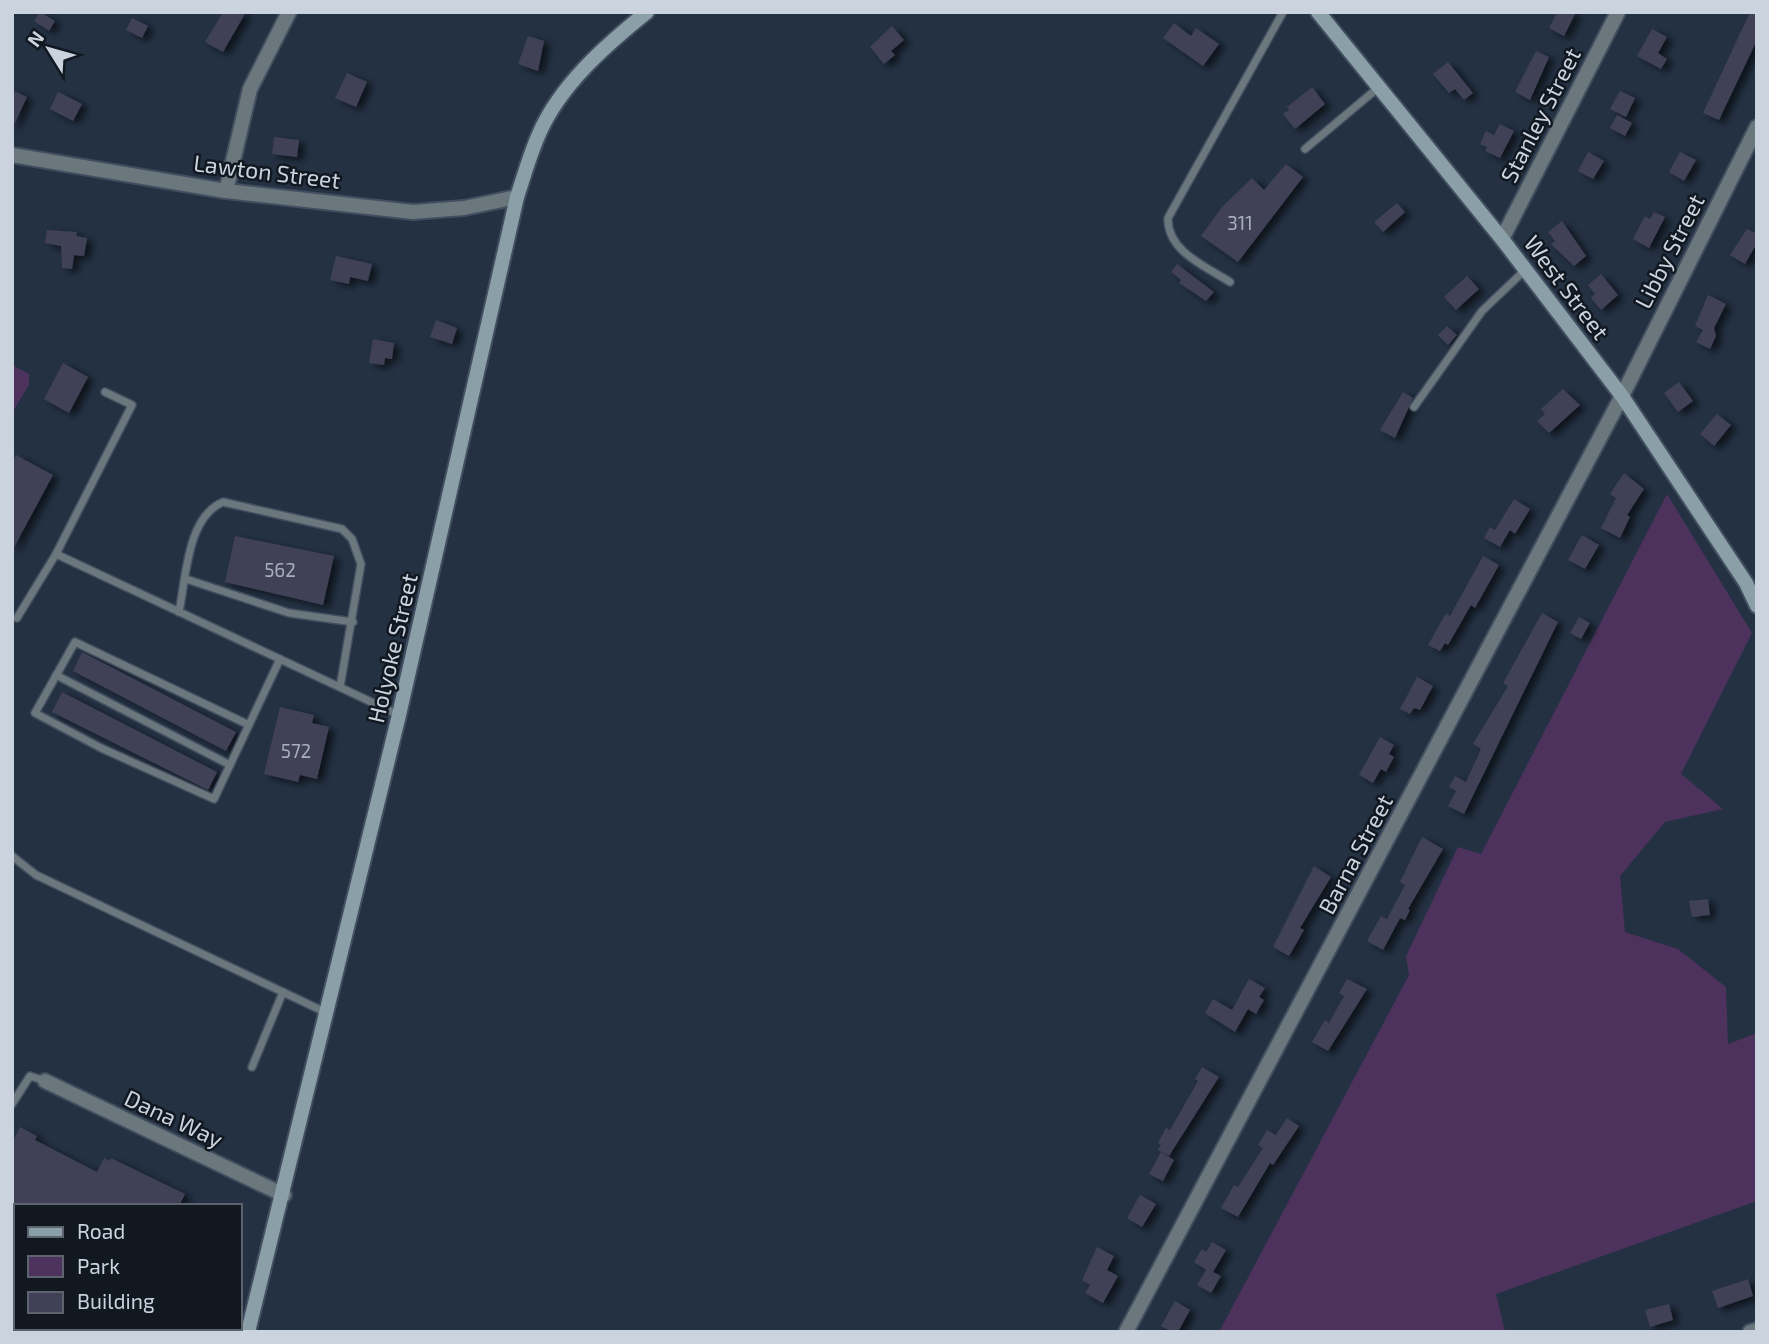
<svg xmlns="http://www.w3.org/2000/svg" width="1769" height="1344" font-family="'Exo 2',sans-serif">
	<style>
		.green { fill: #4c325d }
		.building { fill: #404157; filter: url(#shadow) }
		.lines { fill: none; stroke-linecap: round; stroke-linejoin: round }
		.service-casing { stroke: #414e5f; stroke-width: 10 }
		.minor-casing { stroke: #414e5f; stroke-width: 18 }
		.secondary-casing { stroke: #414e5f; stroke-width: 18 }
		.service { stroke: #6a777c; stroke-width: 7 }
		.minor { stroke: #6a777c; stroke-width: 14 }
		.secondary { stroke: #8b9fa8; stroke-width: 14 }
		.labels { text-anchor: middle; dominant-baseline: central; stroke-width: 5; stroke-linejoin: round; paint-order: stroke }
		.number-label { font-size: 19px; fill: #a8aebd }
		.street-label { font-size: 23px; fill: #cbd3df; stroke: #121820 }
	</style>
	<defs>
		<filter id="shadow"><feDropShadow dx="6" dy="3.5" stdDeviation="3.5" flood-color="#0009"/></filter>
	</defs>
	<rect width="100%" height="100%" fill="#233143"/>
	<!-- green -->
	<g class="green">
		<polygon points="12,365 29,374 29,385 12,413"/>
		<polygon points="1667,494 1752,633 1681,774 1723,809 1665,822 1620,876 1625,932 1678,949 1726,987 1728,1044 1757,1033 1757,1201 1496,1294 1505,1332 1219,1332 1409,975 1406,956 1458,847 1481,854"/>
		<polygon points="12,1263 16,1265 16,1328 122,1328 121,1332 12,1332"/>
	</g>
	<!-- building -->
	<g class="building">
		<polygon points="40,12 55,21 49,31 34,21"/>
		<polygon points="223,12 246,12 223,52 205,42"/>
		<polygon points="1557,12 1576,12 1564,36 1549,28"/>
		<polygon points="1750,12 1757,12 1757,40 1719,120 1703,113"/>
		<polygon points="132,18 148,26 142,38 126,30"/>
		<polygon points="1174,23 1191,36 1196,28 1219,44 1203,66 1163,38"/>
		<polygon points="892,26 904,40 891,51 895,55 884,64 870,47"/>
		<polygon points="1652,29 1667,37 1658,53 1667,59 1661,69 1637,56"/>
		<polygon points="528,36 544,41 538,71 518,64"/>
		<polygon points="1536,51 1549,57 1530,100 1515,92"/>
		<polygon points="1448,62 1473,93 1464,100 1455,89 1449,93 1433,74"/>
		<polygon points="347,73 367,82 356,107 335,98"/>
		<polygon points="1312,87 1325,104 1295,129 1283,114 1289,110 1287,107"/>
		<polygon points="12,90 27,97 12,129"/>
		<polygon points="1620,91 1635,98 1626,117 1610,109"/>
		<polygon points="58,92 82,104 73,121 50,109"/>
		<polygon points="1617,115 1632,123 1625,136 1610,128"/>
		<polygon points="1500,124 1514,131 1500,158 1485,151 1487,147 1480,144 1486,131 1494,135"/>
		<polygon points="274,137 299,140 297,157 272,154"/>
		<polygon points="1588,152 1604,161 1593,179 1578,171"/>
		<polygon points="1680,152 1696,160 1684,181 1669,172"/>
		<polygon points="1286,164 1303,177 1238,262 1201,236 1222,207 1252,178 1264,190"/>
		<polygon points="1397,203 1405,212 1383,232 1374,222"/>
		<polygon points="1654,212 1665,217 1649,248 1633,239 1645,216 1650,219"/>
		<polygon points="1562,221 1586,256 1574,266 1551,244 1555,241 1548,232"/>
		<polygon points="1747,229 1757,234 1757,243 1745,264 1730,255"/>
		<polygon points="47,230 77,232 76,236 87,238 84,256 74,255 72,269 62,268 61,246 45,243"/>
		<polygon points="336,256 372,264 368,281 350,277 349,284 330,280"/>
		<polygon points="1177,264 1214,292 1206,301 1179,283 1181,280 1171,272"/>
		<polygon points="1601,274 1618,295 1601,310 1591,298 1595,294 1588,285"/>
		<polygon points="1467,276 1479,289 1456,310 1444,297"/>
		<polygon points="1708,295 1726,304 1714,328 1716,336 1710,349 1696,342 1703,330 1695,326"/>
		<polygon points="436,320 457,328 452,344 430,337"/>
		<polygon points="1447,326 1457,335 1448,345 1438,335"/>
		<polygon points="373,339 394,343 392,359 385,358 384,365 369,363"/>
		<polygon points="63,363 88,377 69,413 44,399"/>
		<polygon points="1679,382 1693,401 1678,412 1664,393"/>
		<polygon points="1563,389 1580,405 1549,433 1537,421 1545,414 1541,409"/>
		<polygon points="1403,392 1413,398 1395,438 1380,430"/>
		<polygon points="1717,414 1731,425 1714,446 1700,434"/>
		<polygon points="16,455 53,475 12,551 12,462"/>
		<polygon points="1624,473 1644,489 1627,515 1630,517 1620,538 1601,528 1616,498 1610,494"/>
		<polygon points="1514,499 1530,509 1515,534 1510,530 1500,547 1484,538 1490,527 1495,530"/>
		<polygon points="1582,535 1599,545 1585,569 1568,560"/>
		<polygon points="235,536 334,556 323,605 225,582"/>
		<polygon points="1483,556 1499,565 1475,608 1471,605 1448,645 1445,643 1440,651 1428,645 1446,613 1450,616"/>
		<polygon points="1542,613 1558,622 1464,814 1448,806 1456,791 1449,787 1455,776 1466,782 1481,749 1473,744 1508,686 1503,683"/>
		<polygon points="1579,617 1590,623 1581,639 1570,633"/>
		<polygon points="82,652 236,732 226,751 73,671"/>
		<polygon points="1417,677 1433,686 1420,710 1414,708 1410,714 1400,709"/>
		<polygon points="62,692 217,772 208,790 52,712"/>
		<polygon points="280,707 314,715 312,723 329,727 317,779 300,775 298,782 264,774"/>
		<polygon points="1380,737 1394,745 1389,754 1394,757 1386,772 1381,769 1373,783 1359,775"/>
		<polygon points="1422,837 1443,849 1408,909 1410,910 1405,920 1400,918 1383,950 1367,941 1381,916 1387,919 1405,885 1400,882"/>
		<polygon points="1314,866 1331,877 1300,928 1304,930 1289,956 1273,947"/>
		<polygon points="1708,899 1710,915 1692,917 1689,901"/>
		<polygon points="1249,979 1265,988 1259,997 1264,1000 1256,1014 1248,1009 1235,1032 1205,1013 1213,999 1232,1010"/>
		<polygon points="1347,979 1367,989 1328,1051 1312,1042 1325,1020 1329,1023 1344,996 1339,993"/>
		<polygon points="1202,1067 1219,1077 1169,1156 1158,1150 1161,1145 1158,1143 1166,1128 1170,1130 1198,1081 1195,1079"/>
		<polygon points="1287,1118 1299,1126 1273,1165 1270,1163 1238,1217 1221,1208 1234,1185 1238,1187 1263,1148 1258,1145 1267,1130 1276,1135"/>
		<polygon points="20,1127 37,1136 35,1140 97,1172 104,1158 110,1161 111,1158 185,1194 179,1206 12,1206 12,1143"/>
		<polygon points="1161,1152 1174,1160 1163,1181 1149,1174"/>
		<polygon points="1140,1195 1156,1204 1142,1227 1127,1218"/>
		<polygon points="1212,1242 1226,1250 1213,1272 1221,1276 1211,1293 1197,1285 1206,1270 1194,1262 1202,1249 1206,1252"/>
		<polygon points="1097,1247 1114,1256 1107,1270 1118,1276 1103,1303 1085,1293 1090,1285 1082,1280"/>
		<polygon points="1748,1279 1753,1296 1718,1308 1712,1291"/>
		<polygon points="1175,1301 1190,1310 1178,1332 1172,1332 1161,1326"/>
		<polygon points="1669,1304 1673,1320 1650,1327 1645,1310"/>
	</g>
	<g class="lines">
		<!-- service casing -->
		<g class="service-casing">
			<g id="service">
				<polyline points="1305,149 1379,87"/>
				<path d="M1230,282C1205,266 1167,251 1168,218L1283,12"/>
				<polyline points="1414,407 1482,311 1525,270"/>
				<polyline points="56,554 399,715"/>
				<polyline points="186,579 289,613 353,622"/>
				<path d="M179,612C186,578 187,517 223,502L342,529L352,539L361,564L340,687"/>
				<polyline points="17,618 56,554 132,405 105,392"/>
				<polyline points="56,675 230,765"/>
				<polyline points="249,725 75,642 35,713 101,748 214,799 280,659"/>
				<polyline points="12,856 36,875 327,1013"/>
				<polyline points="252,1067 283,992"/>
				<polyline points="12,1104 30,1076 45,1081"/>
			</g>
		</g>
		<!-- minor casing -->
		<g class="minor-casing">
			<g id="minor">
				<polyline points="12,155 226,191 413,212 464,208 517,197"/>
				<polyline points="226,191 250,89 289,12"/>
				<polyline points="1502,239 1618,12"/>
				<polyline points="45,1081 284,1195"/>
				<polyline points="1126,1332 1622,396 1757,127"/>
				<polyline points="1750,1332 1757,1330"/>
			</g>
		</g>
		<!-- secondary casing -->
		<g class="secondary-casing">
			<g id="secondary">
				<polyline points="1318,12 1502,239 1622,396 1746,583 1757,606"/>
				<path d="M248,1332L399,715L517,197C524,176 530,154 539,134C560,85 606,45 647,12"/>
			</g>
		</g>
		<!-- service -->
		<use href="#service" class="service"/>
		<!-- minor -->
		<use href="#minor" class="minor"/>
		<!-- secondary -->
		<use href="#secondary" class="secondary"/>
	</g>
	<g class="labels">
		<!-- number labels -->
		<g class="number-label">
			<text x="1240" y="222">311</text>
			<text x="280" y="569">562</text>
			<text x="296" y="750">572</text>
		</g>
		<!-- street labels -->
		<g class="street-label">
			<text transform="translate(1540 115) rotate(-63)">Stanley Street</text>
			<text transform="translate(267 171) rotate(7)">Lawton Street</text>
			<text transform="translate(1669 251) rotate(-63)">Libby Street</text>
			<text transform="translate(1567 287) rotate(53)">West Street</text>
			<text transform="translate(392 648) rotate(-77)">Holyoke Street</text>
			<text transform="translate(1355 854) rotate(-62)">Barna Street</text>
			<text transform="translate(174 1118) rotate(25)">Dana Way</text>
		</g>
	</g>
	<!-- border -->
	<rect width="1769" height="1344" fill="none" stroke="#cbd3df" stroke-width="28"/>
	<!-- legend -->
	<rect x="14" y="1204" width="228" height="126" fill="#121820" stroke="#5c636c" stroke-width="2"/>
	<rect x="28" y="1227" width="35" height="10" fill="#8b9fa8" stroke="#5c636c" stroke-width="2"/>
	<text x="77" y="1239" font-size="21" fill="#cbd3df">Road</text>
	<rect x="28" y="1256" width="35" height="21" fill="#4c325d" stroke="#5c636c" stroke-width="2"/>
	<text x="77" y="1274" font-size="21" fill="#cbd3df">Park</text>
	<rect x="28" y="1292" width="35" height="21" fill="#404157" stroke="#5c636c" stroke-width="2"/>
	<text x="77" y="1309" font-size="21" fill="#cbd3df">Building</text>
	<!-- north arrow -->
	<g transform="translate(49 49) rotate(307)" stroke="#121820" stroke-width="5" paint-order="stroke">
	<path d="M0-5L12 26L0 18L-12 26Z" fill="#cbd3df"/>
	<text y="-10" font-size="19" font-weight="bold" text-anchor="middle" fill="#cbd3df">N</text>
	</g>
</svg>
